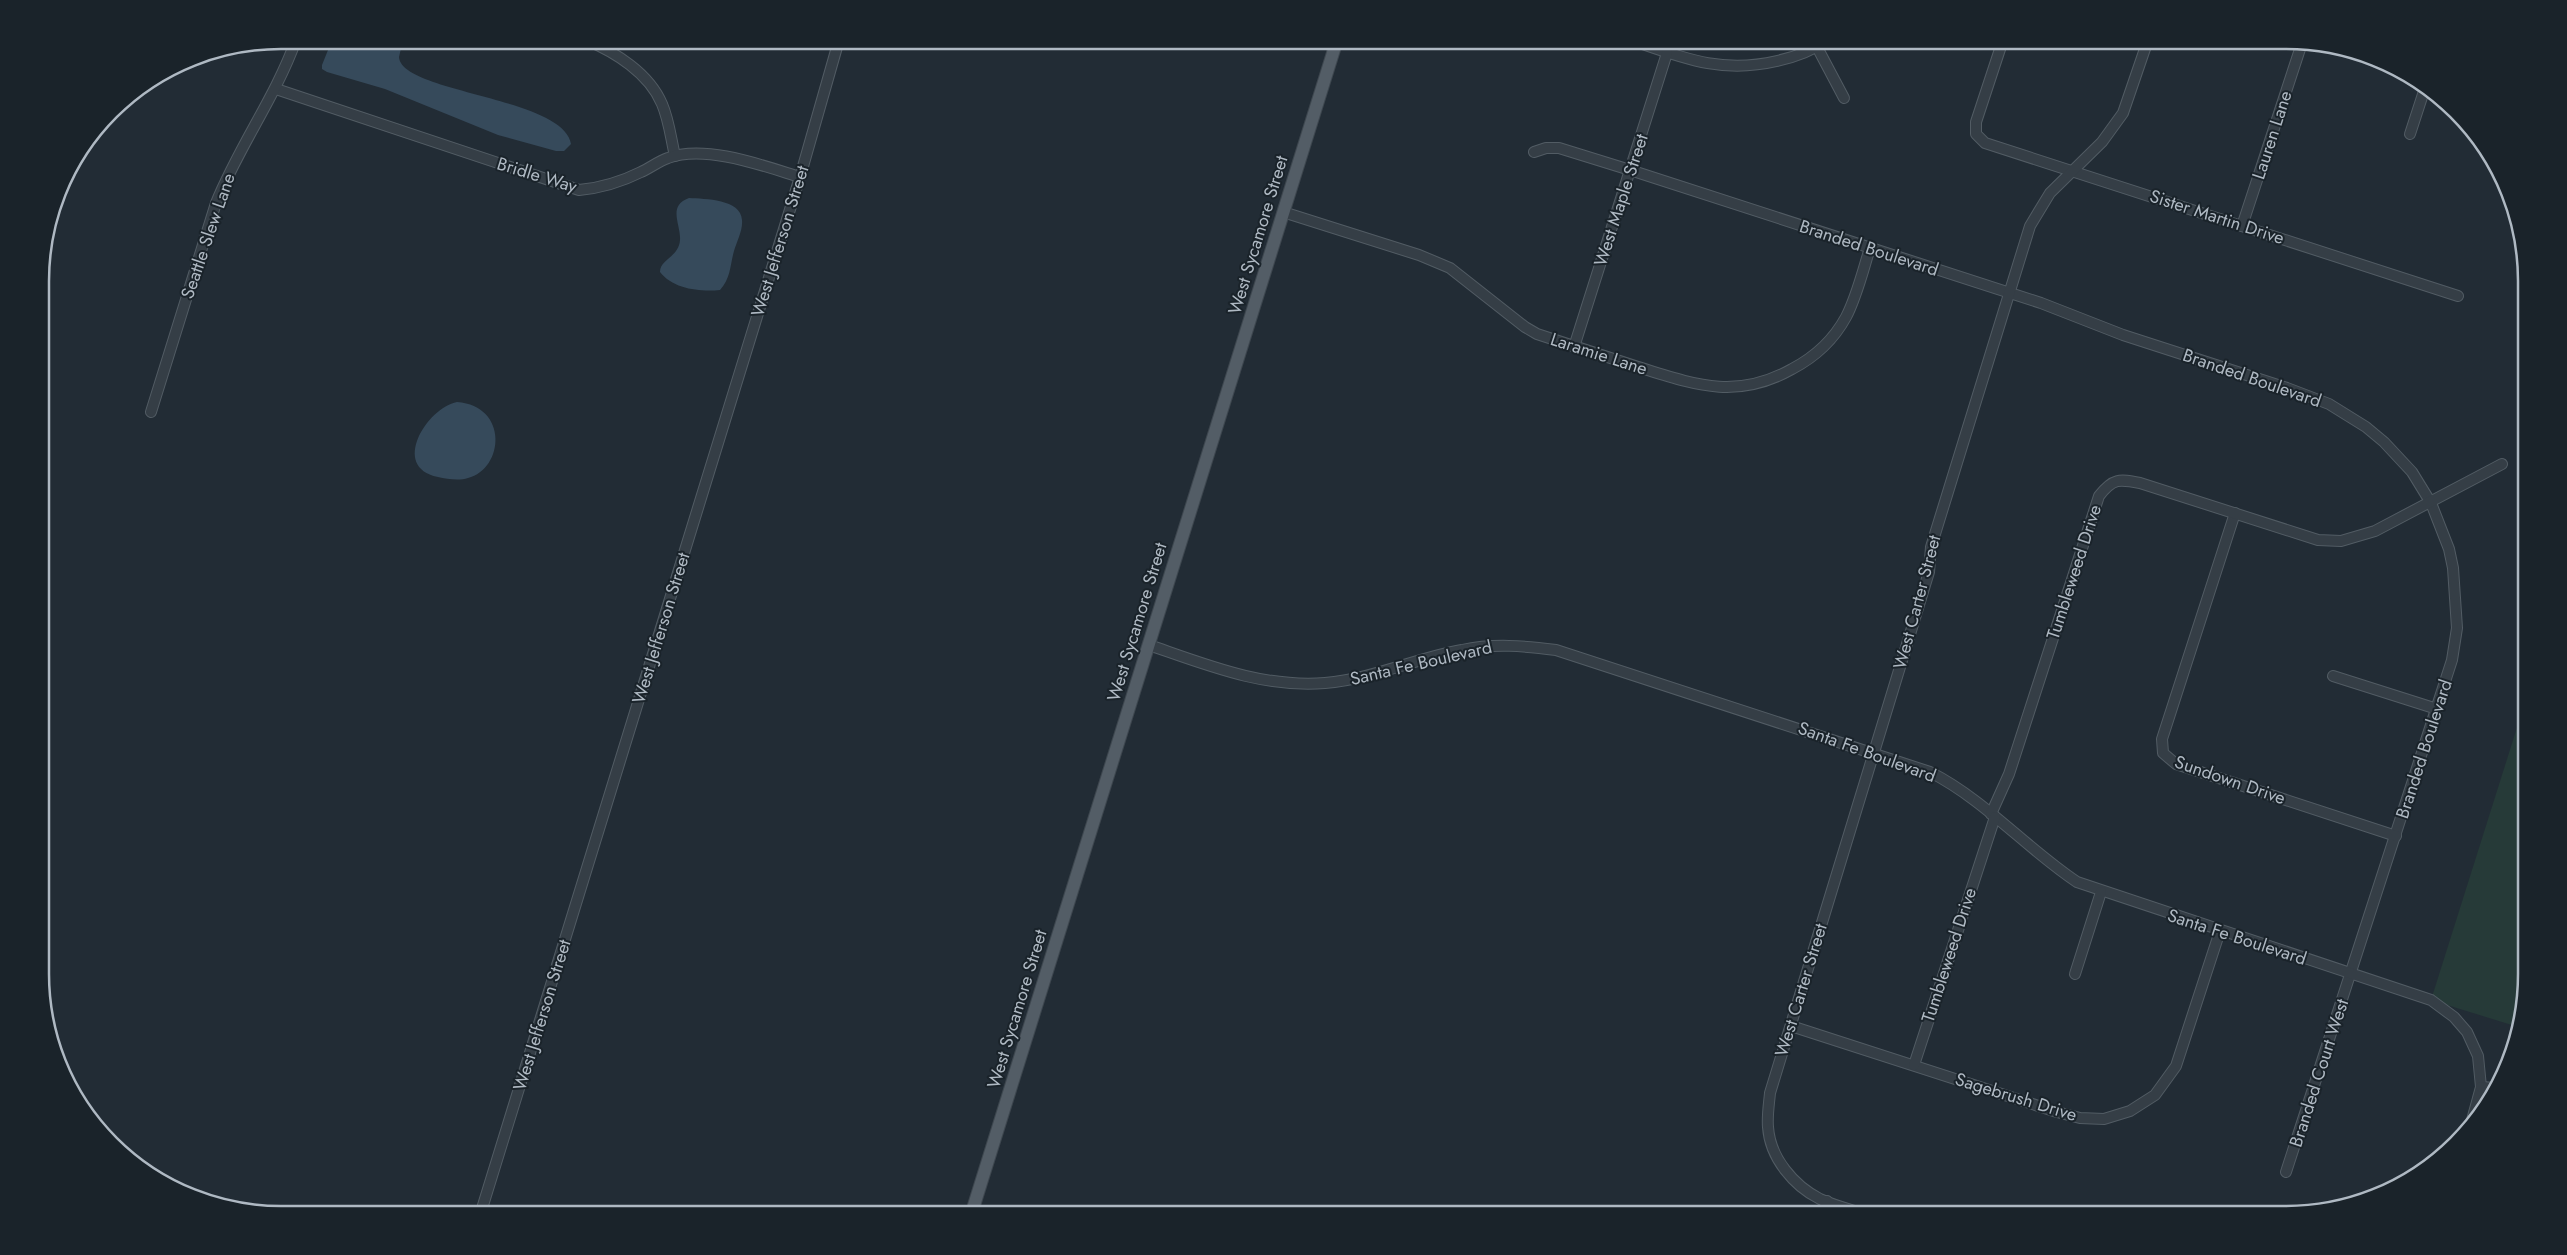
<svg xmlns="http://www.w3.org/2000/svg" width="2567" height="1255" font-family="Jost,sans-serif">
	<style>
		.green { fill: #263a38 }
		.water { fill: #364a5b }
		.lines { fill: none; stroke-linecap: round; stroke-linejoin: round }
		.minor-casing { stroke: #525c64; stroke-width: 12 }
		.major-casing { stroke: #3e474f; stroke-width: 14 }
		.minor { stroke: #353e46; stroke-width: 10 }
		.major { stroke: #535d66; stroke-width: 12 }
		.labels { text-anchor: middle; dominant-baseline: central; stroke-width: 4; stroke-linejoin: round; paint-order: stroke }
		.street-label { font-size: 18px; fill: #afb9c3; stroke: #1a232a }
		.rim { fill: none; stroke: #afb9c3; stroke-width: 2.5 }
	</style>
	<rect width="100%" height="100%" fill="#222c35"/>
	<!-- green -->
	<polygon class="green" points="2526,699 2527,975 2515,1026 2431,1000"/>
	<!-- water -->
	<g class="water">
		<path d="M332,40H403L399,57C401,93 564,97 571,144L564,151H556L498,135L385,89L327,72L322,69V65Z"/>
		<path d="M689,198C705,199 741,199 742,220C743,230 737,241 734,251C730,265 731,278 720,290C700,292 673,289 660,272C660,259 679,257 680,240C681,224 667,206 689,198Z"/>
		<path d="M457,402C509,406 504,469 468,478C459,481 447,479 438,477C390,467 427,408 457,402Z"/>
	</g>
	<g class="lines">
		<!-- minor casing -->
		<g class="minor-casing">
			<g id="minor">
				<path d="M586,40C615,52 649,73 662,104C669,120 671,139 675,156"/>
				<path d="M1631,40C1683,58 1721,74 1777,61C1795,57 1812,51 1827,40"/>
				<polyline points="2003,40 1976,122 1976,134 1985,143 2458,296"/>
				<polyline points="1817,47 1844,98"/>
				<path d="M276,89L579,190C601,188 621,182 641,172C650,168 659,161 668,158C705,144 764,166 800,177"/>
				<polyline points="2410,134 2424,91"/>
				<polyline points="1534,152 1546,148 1559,148 1630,170 2041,303 2123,335 2287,388 2329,404 2366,427 2384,442 2412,472 2431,503 2449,549 2453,568 2457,628 2452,660 2286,1172"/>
				<polyline points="65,175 65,174"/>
				<path d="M1283,212L1419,255L1450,268L1525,327L1537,334C1570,345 1602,355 1635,366C1693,384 1735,401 1792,369C1815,357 1834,339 1846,317C1857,296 1863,270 1870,248"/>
				<polyline points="2242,226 2302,43"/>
				<polyline points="1574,347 1667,53"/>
				<path d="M151,412L216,203C239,146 275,98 296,40"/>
				<polyline points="2235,513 2162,739 2163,753 2176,764 2396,836"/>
				<path d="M1149,645C1207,665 1263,688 1325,683C1373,679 1416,658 1462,650C1494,643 1524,646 1556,650L1930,772C1985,800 2026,848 2077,882L2431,1000L2454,1017L2467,1032L2478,1056L2481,1087L2469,1131"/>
				<polyline points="2333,676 2437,709"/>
				<path d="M1991,814L2009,774L2099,496C2113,478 2119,479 2140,483L2318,540L2341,541L2375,531L2502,464"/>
				<polyline points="2075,974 2101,892"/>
				<polyline points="1791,1026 2057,1112 2080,1118 2104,1119 2130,1111 2155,1095 2176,1066 2220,931"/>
				<polyline points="1914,1065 1995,817"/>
				<polyline points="2481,1087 2497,1088"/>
				<polyline points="480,1215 800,177 839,40"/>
				<polyline points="1822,1215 1827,1201"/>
				<path d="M1868,1215C1852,1210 1835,1206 1820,1199C1794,1186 1770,1158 1768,1127C1767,1116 1769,1104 1770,1093L1929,572L1931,547L2030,226L2050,193L2102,142L2123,113L2148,40"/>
			</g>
		</g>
		<!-- major casing -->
		<g class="major-casing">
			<polyline id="major" points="971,1215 1337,40"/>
		</g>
		<!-- minor -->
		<use href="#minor" class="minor"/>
		<!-- major -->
		<use href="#major" class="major"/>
	</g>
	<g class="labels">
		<!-- street labels -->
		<g class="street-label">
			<text transform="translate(2272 135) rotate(-72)">Lauren Lane</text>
			<text transform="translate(537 175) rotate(17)">Bridle Way</text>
			<text transform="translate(1621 200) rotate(-72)">West Maple Street</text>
			<text transform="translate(2217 217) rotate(18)">Sister Martin Drive</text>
			<text transform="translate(1258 235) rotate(-73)">West Sycamore Street</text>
			<text transform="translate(208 236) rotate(-71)">Seattle Slew Lane</text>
			<text transform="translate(780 241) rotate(-73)">West Jefferson Street</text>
			<text transform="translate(1869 248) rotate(18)">Branded Boulevard</text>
			<text transform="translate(1599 354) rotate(18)">Laramie Lane</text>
			<text transform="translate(2252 378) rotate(19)">Branded Boulevard</text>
			<text transform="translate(2074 572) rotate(-72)">Tumbleweed Drive</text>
			<text transform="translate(1917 602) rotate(-75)">West Carter Street</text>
			<text transform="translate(1137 622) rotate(-73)">West Sycamore Street</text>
			<text transform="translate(661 628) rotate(-73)">West Jefferson Street</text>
			<text transform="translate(1421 663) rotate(-13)">Santa Fe Boulevard</text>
			<text transform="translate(2424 749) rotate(-72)">Branded Boulevard</text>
			<text transform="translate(1867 752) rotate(20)">Santa Fe Boulevard</text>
			<text transform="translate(2230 780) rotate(19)">Sundown Drive</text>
			<text transform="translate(2237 937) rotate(18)">Santa Fe Boulevard</text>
			<text transform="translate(1949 955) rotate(-72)">Tumbleweed Drive</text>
			<text transform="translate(1801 990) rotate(-73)">West Carter Street</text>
			<text transform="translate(1017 1009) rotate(-73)">West Sycamore Street</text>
			<text transform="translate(542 1015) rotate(-73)">West Jefferson Street</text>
			<text transform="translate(2319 1073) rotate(-72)">Branded Court West</text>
			<text transform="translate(2016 1097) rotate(17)">Sagebrush Drive</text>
		</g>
	</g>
	<!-- crop -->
	<path d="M0 0H2567V1255H0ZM281 49H2286A232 232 0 0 1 2518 281V974A232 232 0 0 1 2286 1206H281A232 232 0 0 1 49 974V281A232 232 0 0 1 281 49Z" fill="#1a232a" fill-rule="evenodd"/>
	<path class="rim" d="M281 49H2286A232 232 0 0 1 2518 281V974A232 232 0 0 1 2286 1206H281A232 232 0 0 1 49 974V281A232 232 0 0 1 281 49Z"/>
</svg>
